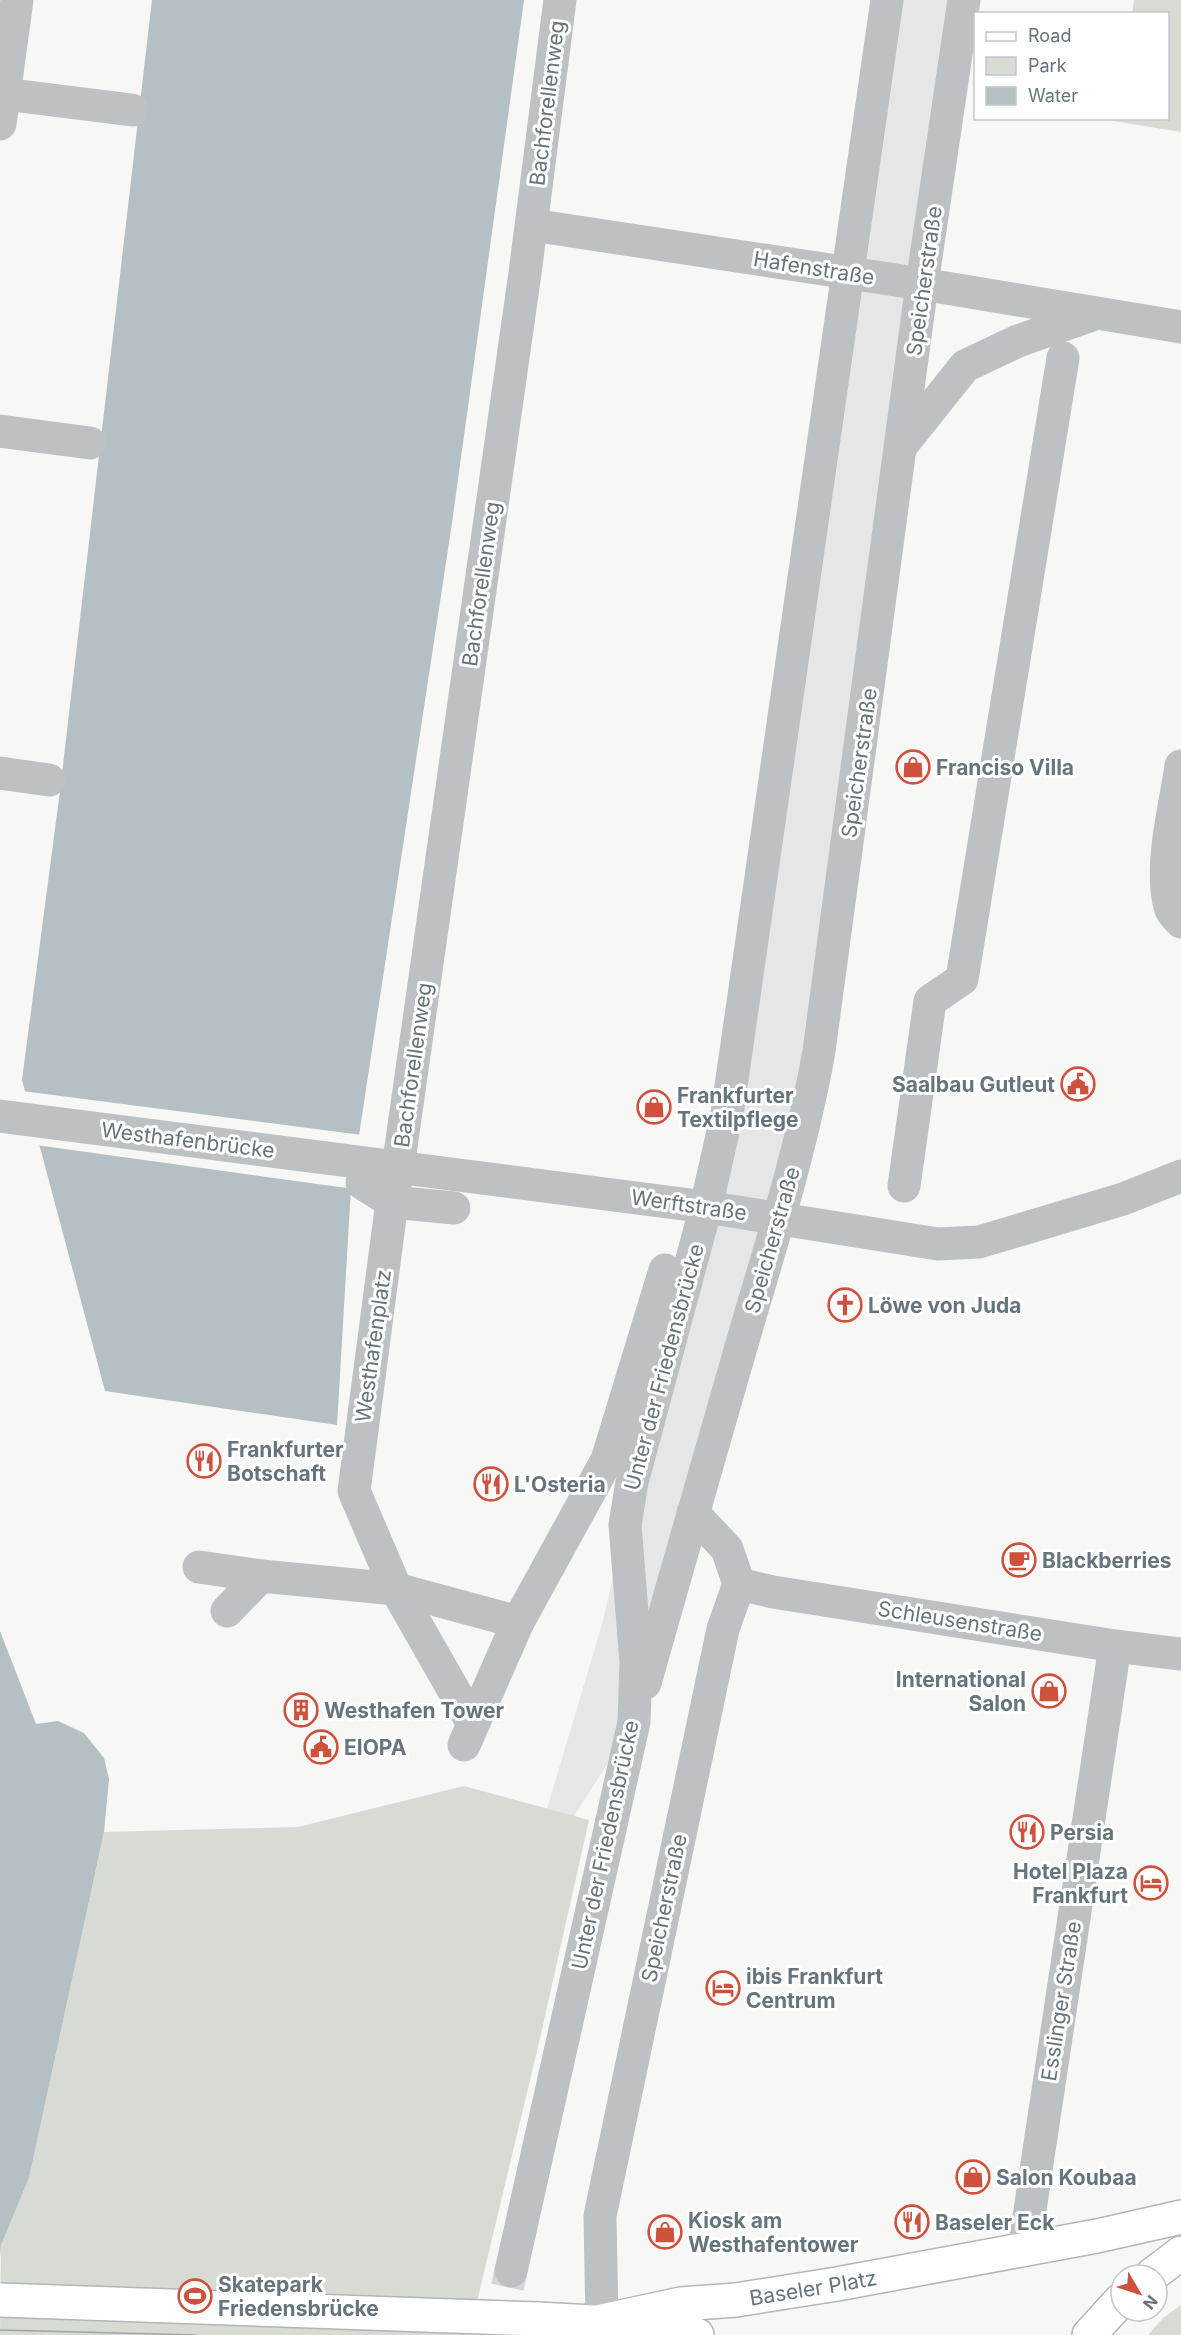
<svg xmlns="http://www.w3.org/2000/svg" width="1181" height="2335" font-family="Inter,sans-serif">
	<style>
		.built { fill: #e5e6e5 }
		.green { fill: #d7dbd4 }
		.water { fill: #b4c0c3 }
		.pier { fill: #f7f7f5 }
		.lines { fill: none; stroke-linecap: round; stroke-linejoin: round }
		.minor-tunnel { stroke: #d3d6d7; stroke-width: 33; stroke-dasharray: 33 16; stroke-linecap: butt }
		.major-casing { stroke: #b1b6b8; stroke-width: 36 }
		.minor { stroke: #bdc1c4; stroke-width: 33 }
		.major { stroke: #fff; stroke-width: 33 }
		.tram { stroke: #9fa6aa; stroke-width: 1.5 }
		.major-bridge-casing { stroke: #b1b6b8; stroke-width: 36; stroke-linecap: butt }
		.major-bridge { stroke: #fff; stroke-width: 33 }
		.labels { text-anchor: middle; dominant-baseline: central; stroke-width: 6; stroke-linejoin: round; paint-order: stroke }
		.street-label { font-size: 21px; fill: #66747c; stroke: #fff }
		.poi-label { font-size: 21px; font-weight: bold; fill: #66747c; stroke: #fff; text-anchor: start }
	</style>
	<rect width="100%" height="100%" fill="#f7f7f5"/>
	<!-- built -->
	<polygon class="built" points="887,0 964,0 819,1051 634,1722 574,1816 417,2335 479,2037 603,1621 625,1525 706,1207"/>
	<!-- green -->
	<g class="green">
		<polygon points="1134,0 1181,0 1181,132 1114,121 1114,118 1168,118 1168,14 1132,13"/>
		<polygon points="464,1786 589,1820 541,2034 469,2335 0,2335 1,2245 29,2178 104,1832 298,1827"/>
		<polygon points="1181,2305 1181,2335 1148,2335 1163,2318"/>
	</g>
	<!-- water -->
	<g class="water">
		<polygon points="152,0 524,0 452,523 351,1188 337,1425 105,1391 22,1080 60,791"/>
		<polygon points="0,1631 36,1724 58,1721 84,1733 104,1758 109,1779 104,1832 29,2178 1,2245 0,2258"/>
	</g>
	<!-- pier -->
	<polygon class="pier" points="22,1091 362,1135 354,1189 36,1145"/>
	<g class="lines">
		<!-- minor-tunnel -->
		<polyline class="minor-tunnel" points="497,2335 511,2271"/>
		<!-- major casing -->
		<g class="major-casing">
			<g id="major">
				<polyline points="1152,2275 1181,2253"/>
				<polyline points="538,2319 647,2325 697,2335"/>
				<path id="s1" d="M602,2321L681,2304L736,2300L837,2284L1097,2236L1181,2217"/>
				<polyline points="1089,2335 1121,2300"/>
			</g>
		</g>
		<!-- minor -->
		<g class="minor">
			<polyline points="4,94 132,110"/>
			<polyline points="0,124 17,0"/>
			<polyline points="532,225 922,284 1181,327"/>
			<polyline points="0,431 90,443"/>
			<polyline points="902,445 965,366 1018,341 1092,315"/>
			<path d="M1181,766C1175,808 1159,866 1170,907C1171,913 1177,917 1181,922"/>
			<polyline points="0,773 49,780"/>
			<polyline points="0,1116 706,1207 938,1244 979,1242 1123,1199 1181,1176"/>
			<polyline points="362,1183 392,1202 454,1208"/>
			<polyline points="904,1186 930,1001 962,979 1063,358"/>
			<polyline points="199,1567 261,1576"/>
			<polyline points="739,1584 773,1592 1115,1646 1181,1654"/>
			<polyline points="227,1611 261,1576 396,1589 518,1622"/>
			<path d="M645,1683C675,1578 704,1473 735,1368C765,1262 800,1159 819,1051L922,284L964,0"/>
			<polyline points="473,1724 396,1589 354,1491 392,1202 398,1168 525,273 560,0"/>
			<polyline points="464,1745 518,1622 607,1460 665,1270"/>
			<polyline points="1024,2250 1115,1646"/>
			<polyline points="511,2271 634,1722 636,1662 625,1525 632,1482 706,1207 727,1114 887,0"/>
			<polyline points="602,2321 600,2216 723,1629 739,1584 727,1549 693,1513"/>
		</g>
		<!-- major -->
		<use href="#major" class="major"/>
		<!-- tram -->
		<polyline class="tram" points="0,2330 196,2335"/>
		<!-- major-bridge casing -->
		<g class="major-bridge-casing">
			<polyline id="major-bridge" points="0,2300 538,2319"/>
		</g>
		<!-- major-bridge -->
		<use href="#major-bridge" class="major-bridge"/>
	</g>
	<!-- icons -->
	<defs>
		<g id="shop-ring" transform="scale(1.725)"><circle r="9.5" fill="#fff" stroke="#ce513d" stroke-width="1.5"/><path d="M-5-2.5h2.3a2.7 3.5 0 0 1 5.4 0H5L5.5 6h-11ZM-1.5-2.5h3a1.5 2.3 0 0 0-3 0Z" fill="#ce513d"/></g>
		<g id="civic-ring" transform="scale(1.725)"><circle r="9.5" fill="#fff" stroke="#ce513d" stroke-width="1.5"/><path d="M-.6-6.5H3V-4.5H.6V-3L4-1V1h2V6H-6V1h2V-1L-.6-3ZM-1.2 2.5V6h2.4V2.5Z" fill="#ce513d"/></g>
		<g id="church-ring" transform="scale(1.725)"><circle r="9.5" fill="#fff" stroke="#ce513d" stroke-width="1.5"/><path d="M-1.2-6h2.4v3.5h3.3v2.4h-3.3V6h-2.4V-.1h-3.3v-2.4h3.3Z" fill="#ce513d"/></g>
		<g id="restaurant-ring" transform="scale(1.725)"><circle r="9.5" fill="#fff" stroke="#ce513d" stroke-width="1.5"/><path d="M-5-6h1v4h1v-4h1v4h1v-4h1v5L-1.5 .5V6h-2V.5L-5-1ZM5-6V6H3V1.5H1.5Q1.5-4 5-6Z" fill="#ce513d"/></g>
		<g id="cafe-ring" transform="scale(1.725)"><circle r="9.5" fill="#fff" stroke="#ce513d" stroke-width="1.5"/><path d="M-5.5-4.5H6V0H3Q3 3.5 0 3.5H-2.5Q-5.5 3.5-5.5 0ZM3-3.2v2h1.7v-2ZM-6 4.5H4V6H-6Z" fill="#ce513d"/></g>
		<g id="building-ring" transform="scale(1.725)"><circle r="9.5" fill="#fff" stroke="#ce513d" stroke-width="1.5"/><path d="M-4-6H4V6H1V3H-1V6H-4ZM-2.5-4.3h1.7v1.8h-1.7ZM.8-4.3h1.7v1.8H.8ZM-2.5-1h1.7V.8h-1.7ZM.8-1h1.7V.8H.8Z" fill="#ce513d"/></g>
		<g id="hotel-ring" transform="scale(1.725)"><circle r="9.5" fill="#fff" stroke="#ce513d" stroke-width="1.5"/><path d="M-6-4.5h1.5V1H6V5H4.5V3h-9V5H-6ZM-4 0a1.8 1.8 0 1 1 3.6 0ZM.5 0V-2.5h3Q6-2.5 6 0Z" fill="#ce513d"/></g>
		<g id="stadium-ring" transform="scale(1.725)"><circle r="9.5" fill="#fff" stroke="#ce513d" stroke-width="1.5"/><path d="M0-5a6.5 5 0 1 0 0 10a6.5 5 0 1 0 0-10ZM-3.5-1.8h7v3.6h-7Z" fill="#ce513d"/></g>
	</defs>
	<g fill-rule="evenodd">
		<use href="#shop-ring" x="913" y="767"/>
		<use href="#civic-ring" x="1078" y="1084"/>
		<use href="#shop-ring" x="654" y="1107"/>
		<use href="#church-ring" x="845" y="1305"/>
		<use href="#restaurant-ring" x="204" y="1461"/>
		<use href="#restaurant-ring" x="491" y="1484"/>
		<use href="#cafe-ring" x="1019" y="1560"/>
		<use href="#shop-ring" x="1049" y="1691"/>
		<use href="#building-ring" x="301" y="1710"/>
		<use href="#civic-ring" x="321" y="1747"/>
		<use href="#restaurant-ring" x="1027" y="1832"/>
		<use href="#hotel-ring" x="1151" y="1883"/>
		<use href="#hotel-ring" x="723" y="1988"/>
		<use href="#shop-ring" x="973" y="2177"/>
		<use href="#restaurant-ring" x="912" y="2222"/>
		<use href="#shop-ring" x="665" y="2232"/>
		<use href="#stadium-ring" x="195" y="2296"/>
	</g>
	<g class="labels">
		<!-- street labels -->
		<g class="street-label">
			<text transform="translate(547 103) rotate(-83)">Bachforellenweg</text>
			<text transform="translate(814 268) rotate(9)">Hafenstraße</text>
			<text transform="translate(924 281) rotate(-82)">Speicherstraße</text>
			<text transform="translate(481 584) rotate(-82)">Bachforellenweg</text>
			<text transform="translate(859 763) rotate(-82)">Speicherstraße</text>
			<text transform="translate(413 1065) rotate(-82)">Bachforellenweg</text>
			<text transform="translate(188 1140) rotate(7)">Westhafenbrücke</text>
			<text transform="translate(689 1205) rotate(8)">Werftstraße</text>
			<text transform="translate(772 1240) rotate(-74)">Speicherstraße</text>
			<text transform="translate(373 1346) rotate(-82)">Westhafenplatz</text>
			<text transform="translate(664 1367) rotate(-75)">Unter der Friedensbrücke</text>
			<text transform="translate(960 1621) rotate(9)">Schleusenstraße</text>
			<text transform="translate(605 1845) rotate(-78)">Unter der Friedensbrücke</text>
			<text transform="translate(664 1908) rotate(-78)">Speicherstraße</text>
			<text transform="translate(1061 2001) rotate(-81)">Esslinger Straße</text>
			<text stroke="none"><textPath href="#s1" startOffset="214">Baseler Platz</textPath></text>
		</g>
		<!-- poi labels -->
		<g class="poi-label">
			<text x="936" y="767">Franciso Villa</text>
			<text x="1055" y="1084" text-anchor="end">Saalbau Gutleut</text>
			<text x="677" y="1095">Frankfurter<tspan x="677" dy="24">Textilpflege</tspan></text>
			<text x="868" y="1305">Löwe von Juda</text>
			<text x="227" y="1449">Frankfurter<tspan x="227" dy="24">Botschaft</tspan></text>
			<text x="514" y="1484">L'Osteria</text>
			<text x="1042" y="1560">Blackberries</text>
			<text x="1026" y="1679" text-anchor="end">International<tspan x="1026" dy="24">Salon</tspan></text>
			<text x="324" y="1710">Westhafen Tower</text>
			<text x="344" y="1747">EIOPA</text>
			<text x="1050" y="1832">Persia</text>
			<text x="1128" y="1871" text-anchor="end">Hotel Plaza<tspan x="1128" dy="24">Frankfurt</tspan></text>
			<text x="746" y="1976">ibis Frankfurt<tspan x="746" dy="24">Centrum</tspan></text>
			<text x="996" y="2177">Salon Koubaa</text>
			<text x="688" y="2220">Kiosk am<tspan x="688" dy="24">Westhafentower</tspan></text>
			<text x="935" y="2222">Baseler Eck</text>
			<text x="218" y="2284">Skatepark<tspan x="218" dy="24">Friedensbrücke</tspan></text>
		</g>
	</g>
	<!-- legend -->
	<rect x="974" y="12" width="195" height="108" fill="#ffffff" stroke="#c2c7cb" stroke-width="1.5"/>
	<rect x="986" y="32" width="30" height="9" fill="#ffffff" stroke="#c2c7cb" stroke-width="1.5"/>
	<text x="1028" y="42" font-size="18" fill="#66747c">Road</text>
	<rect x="986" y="57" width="30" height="18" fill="#d7dbd4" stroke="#c2c7cb" stroke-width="1.5"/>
	<text x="1028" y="72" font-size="18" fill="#66747c">Park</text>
	<rect x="986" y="87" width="30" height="18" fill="#b4c0c3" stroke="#c2c7cb" stroke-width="1.5"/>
	<text x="1028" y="102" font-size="18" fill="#66747c">Water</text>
	<!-- north arrow -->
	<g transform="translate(1139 2293) rotate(129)"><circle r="28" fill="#ffffff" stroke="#c2c7cb" stroke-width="1.5"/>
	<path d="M0-4.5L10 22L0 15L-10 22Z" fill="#ce513d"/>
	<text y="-9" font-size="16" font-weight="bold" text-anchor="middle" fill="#66747c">N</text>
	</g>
</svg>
